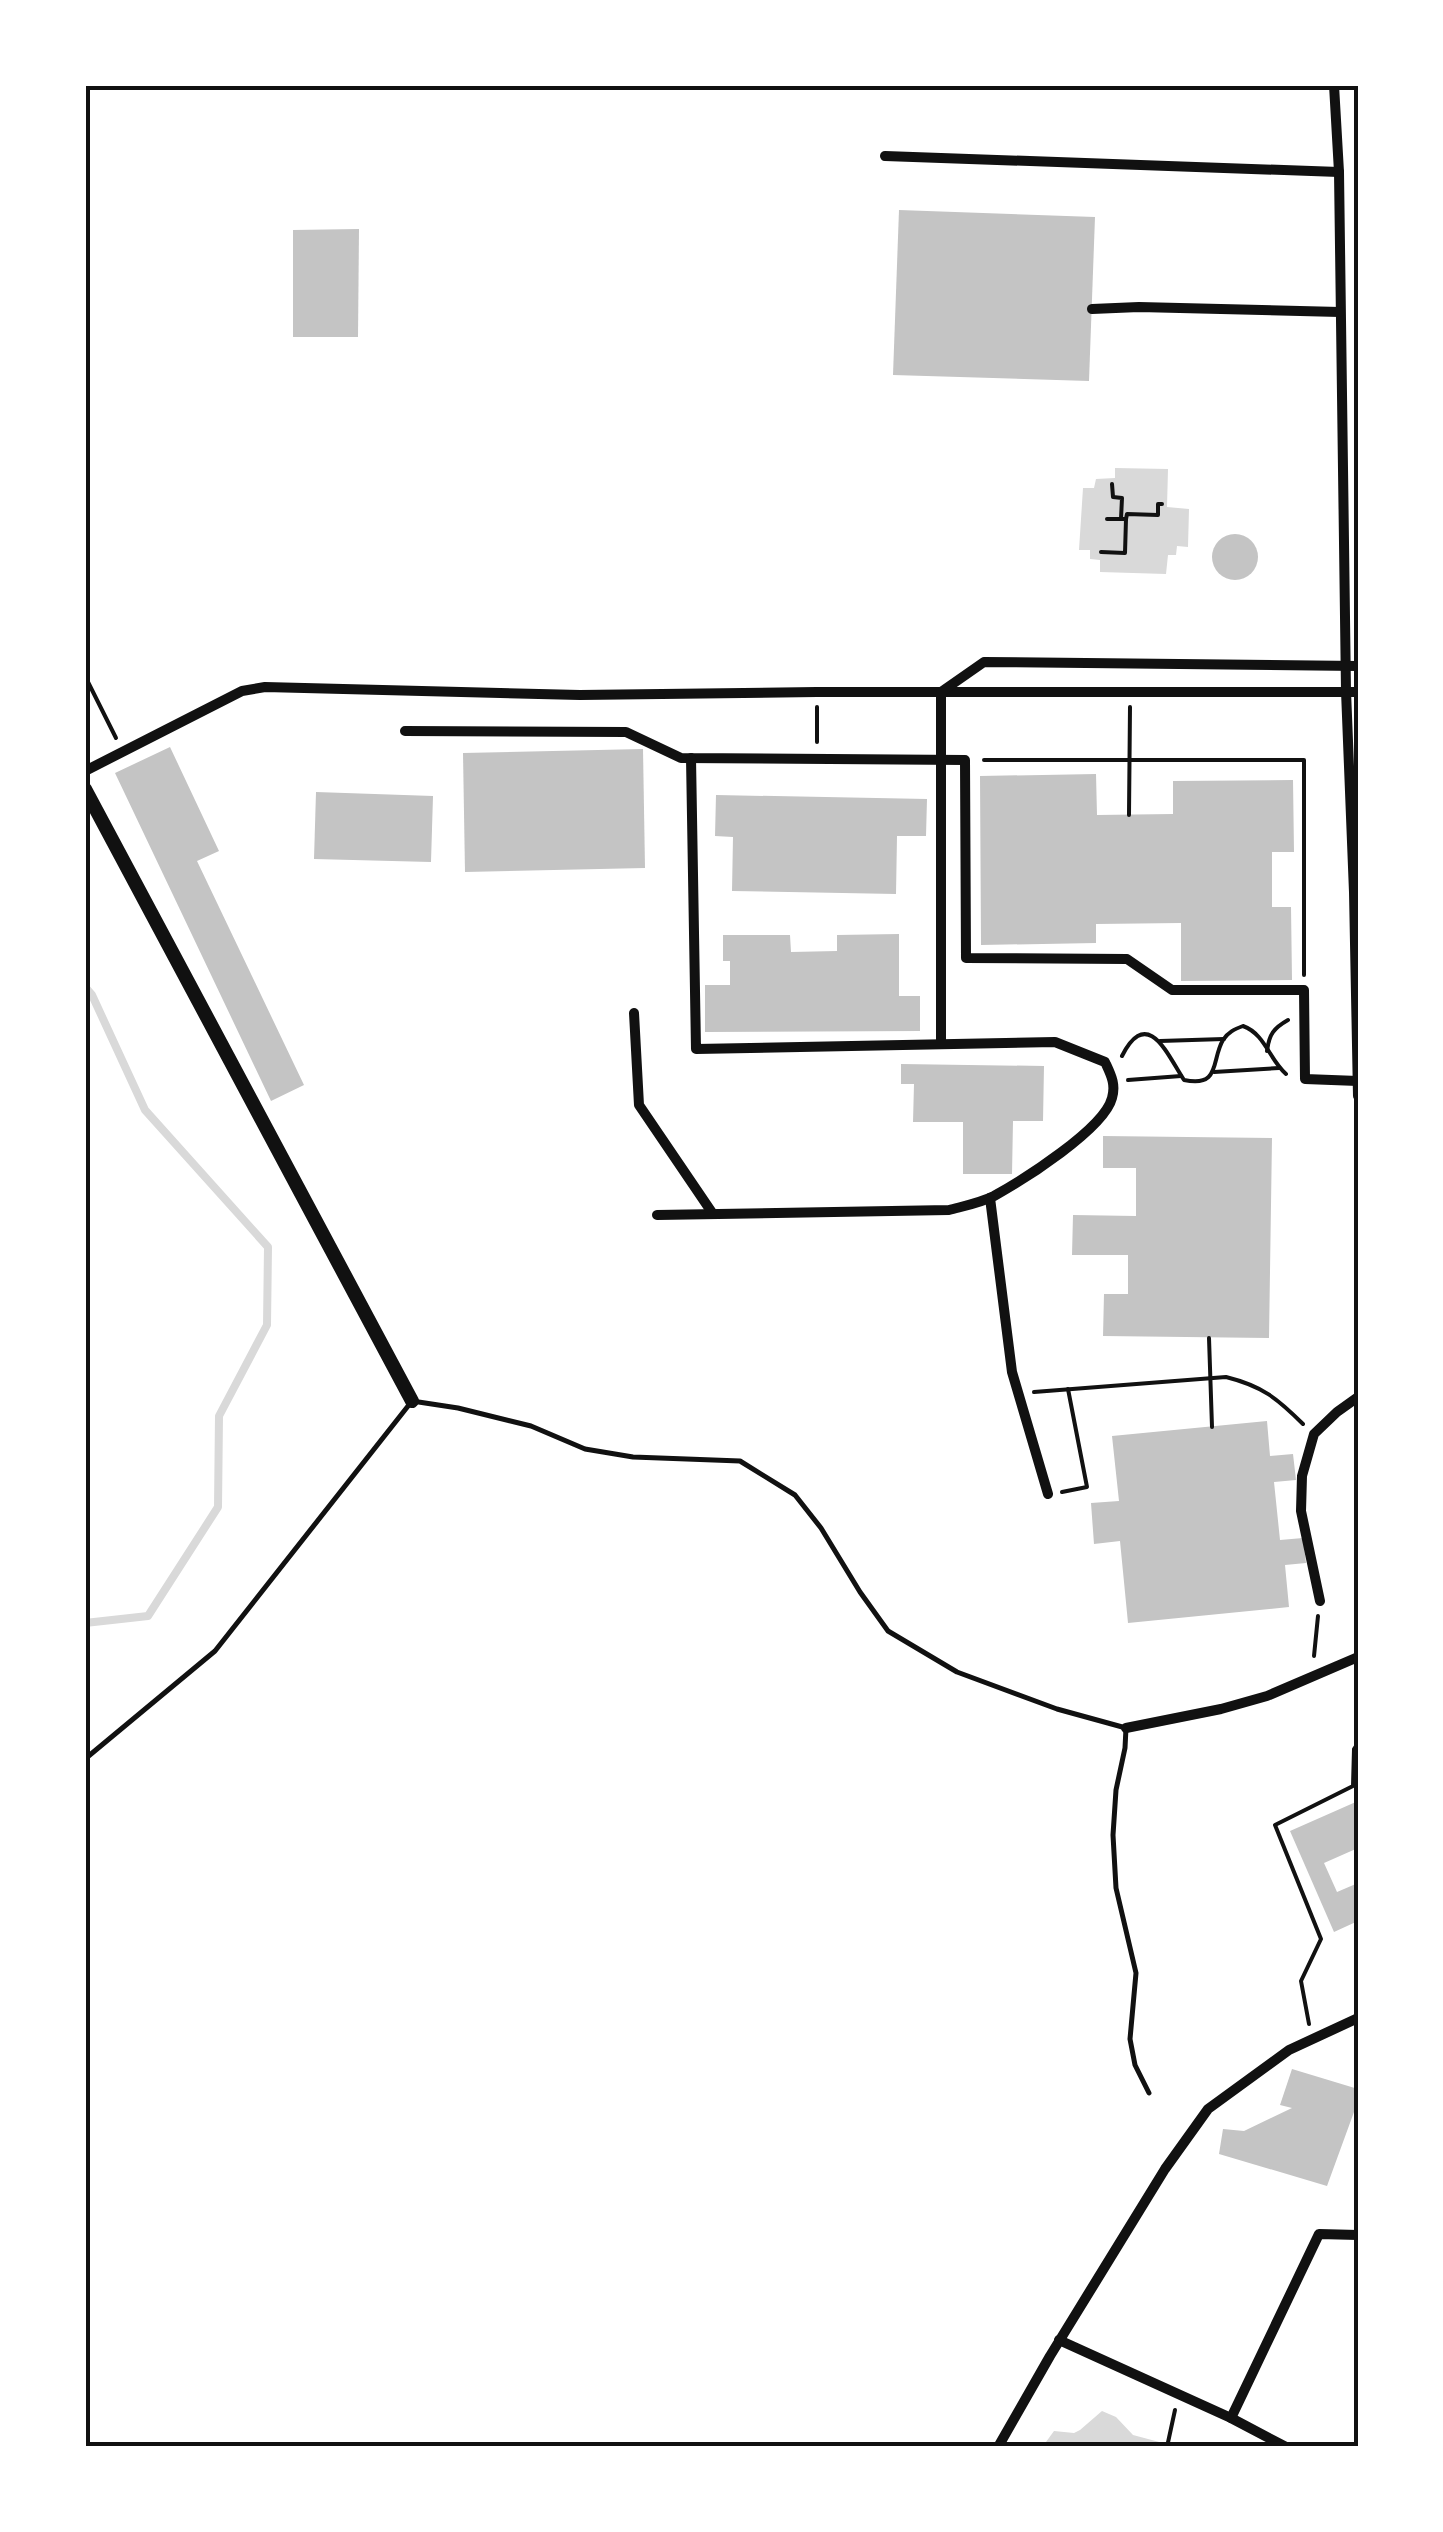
<svg xmlns="http://www.w3.org/2000/svg" width="1443" height="2532" font-family="Rubik,sans-serif">
	<style>
		.water { fill: #d9d9d9 }
		.lines { fill: none; stroke-linecap: round; stroke-linejoin: round }
		.stream { stroke: #d9d9d9; stroke-width: 8 }
		.building { fill: #c4c4c4 }
		.path { stroke: #111; stroke-width: 4 }
		.service { stroke: #111; stroke-width: 5 }
		.minor { stroke: #111; stroke-width: 10 }
		.tertiary { stroke: #111; stroke-width: 14 }
		.neatline { fill: none; stroke: #111; stroke-width: 4 }
	</style>
	<rect width="100%" height="100%" fill="#fff"/>
	<!-- water -->
	<g class="water">
		<polygon points="1115,468 1168,469 1167,507 1189,509 1188,547 1177,546 1176,555 1168,555 1166,574 1100,572 1100,560 1090,559 1090,550 1079,550 1083,488 1094,488 1096,479 1115,478"/>
		<polygon points="1102,2411 1116,2417 1133,2435 1178,2447 1046,2447 1046,2442 1054,2431 1074,2433 1080,2430"/>
	</g>
	<g class="lines">
		<!-- stream -->
		<polyline class="stream" points="85,987 92,995 145,1110 268,1247 267,1325 219,1416 218,1507 148,1616 85,1623"/>
	</g>
	<!-- building -->
	<g class="building">
		<polygon points="899,210 1095,217 1089,381 893,375"/>
		<polygon points="359,229 358,337 293,337 293,230"/>
		<circle cx="1235" cy="557" r="23"/>
		<polygon points="170,747 219,851 197,861 304,1085 271,1101 115,773"/>
		<polygon points="643,749 645,868 465,872 463,753"/>
		<polygon points="1096,774 1097,815 1173,814 1173,781 1293,780 1294,852 1272,852 1272,907 1291,907 1292,980 1181,981 1181,923 1096,924 1096,943 981,945 980,776"/>
		<polygon points="316,792 433,796 431,862 314,859"/>
		<polygon points="716,795 927,799 926,836 897,836 896,894 732,891 733,837 715,836"/>
		<polygon points="899,934 899,996 920,996 920,1031 705,1032 705,985 730,985 730,961 723,961 723,935 790,935 791,952 837,951 837,935"/>
		<polygon points="901,1064 1044,1066 1043,1121 1013,1121 1012,1174 963,1174 963,1122 913,1122 914,1084 901,1084"/>
		<polygon points="1103,1136 1272,1138 1269,1338 1103,1336 1104,1294 1128,1294 1128,1255 1072,1255 1073,1215 1136,1216 1136,1168 1103,1168"/>
		<polygon points="1267,1421 1270,1456 1293,1454 1296,1480 1274,1482 1280,1540 1303,1538 1306,1563 1285,1565 1289,1607 1128,1623 1120,1541 1094,1544 1091,1503 1119,1501 1112,1436"/>
		<polygon points="1358,1801 1358,1848 1324,1863 1337,1892 1358,1883 1358,1921 1334,1932 1290,1831"/>
		<polygon points="1292,2069 1358,2089 1358,2101 1327,2186 1219,2154 1223,2129 1244,2131 1292,2108 1280,2105"/>
	</g>
	<g class="lines">
		<!-- path -->
		<g class="path">
			<polyline points="1107,519 1121,519"/>
			<polyline points="1126,519 1127,514 1158,515 1158,504 1162,504"/>
			<polyline points="1101,552 1125,553 1126,519 1121,519 1122,498 1113,497 1112,484"/>
			<polyline points="85,676 116,738"/>
			<polyline points="817,707 817,742"/>
			<polyline points="984,760 1304,760 1304,975"/>
			<polyline points="1129,815 1130,707"/>
			<polyline points="1160,1041 1224,1039"/>
			<path d="M1267,1051C1269,1034 1274,1028 1288,1020"/>
			<path d="M1122,1056C1148,1005 1168,1056 1184,1080C1221,1088 1211,1060 1223,1040C1228,1032 1235,1029 1243,1026C1265,1034 1269,1059 1286,1074"/>
			<polyline points="1214,1072 1279,1068"/>
			<polyline points="1128,1080 1181,1076"/>
			<polyline points="1209,1338 1212,1427"/>
			<path d="M1034,1392L1226,1377C1262,1386 1277,1398 1303,1424"/>
			<polyline points="1062,1492 1087,1487 1068,1389"/>
			<polyline points="1314,1656 1318,1616"/>
			<polyline points="1309,2024 1301,1981 1321,1939 1275,1825 1353,1786 1354,1749 1358,1743"/>
			<polyline points="1167,2447 1175,2410"/>
		</g>
		<!-- service -->
		<polyline class="service" points="85,1759 215,1651 412,1401 458,1408 531,1426 585,1449 633,1457 740,1461 795,1495 821,1528 860,1592 888,1631 957,1672 1057,1709 1126,1728 1125,1748 1116,1790 1113,1835 1116,1888 1136,1973 1130,2039 1135,2065 1149,2093"/>
		<!-- minor -->
		<g class="minor">
			<polyline points="1334,85 1339,172 1346,691 1354,892 1358,1096"/>
			<polyline points="885,156 1339,172"/>
			<polyline points="1092,309 1139,307 1340,312"/>
			<polyline points="405,731 626,732 681,758 965,760 966,958 1127,959 1172,990 1304,990 1305,1079 1358,1081"/>
			<polyline points="85,771 242,691 265,687 580,695 817,692 1358,692"/>
			<polyline points="634,1013 639,1105 713,1214"/>
			<polyline points="941,1044 941,692 984,662 1358,666"/>
			<polyline points="990,1198 1012,1372 1048,1494"/>
			<path d="M657,1215L949,1210C964,1206 980,1203 994,1196C1023,1180 1104,1129 1112,1098C1116,1084 1111,1075 1105,1062L1055,1042L696,1049L691,758"/>
			<polyline points="1320,1601 1301,1511 1302,1476 1314,1434 1337,1412 1358,1397"/>
			<polyline points="1126,1728 1221,1709 1267,1696 1358,1657"/>
			<polyline points="1059,2340 1231,2418 1286,2447"/>
			<polyline points="1231,2418 1319,2234 1358,2235"/>
			<polyline points="998,2447 1050,2356 1165,2169 1208,2109 1289,2050 1358,2018"/>
		</g>
		<!-- tertiary -->
		<polyline class="tertiary" points="85,789 412,1401"/>
	</g>
	<!-- border -->
	<rect width="1443" height="2532" fill="none" stroke="#ffffff" stroke-width="175"/>
	<rect x="88" y="88" width="1268" height="2356" class="neatline"/>
</svg>
